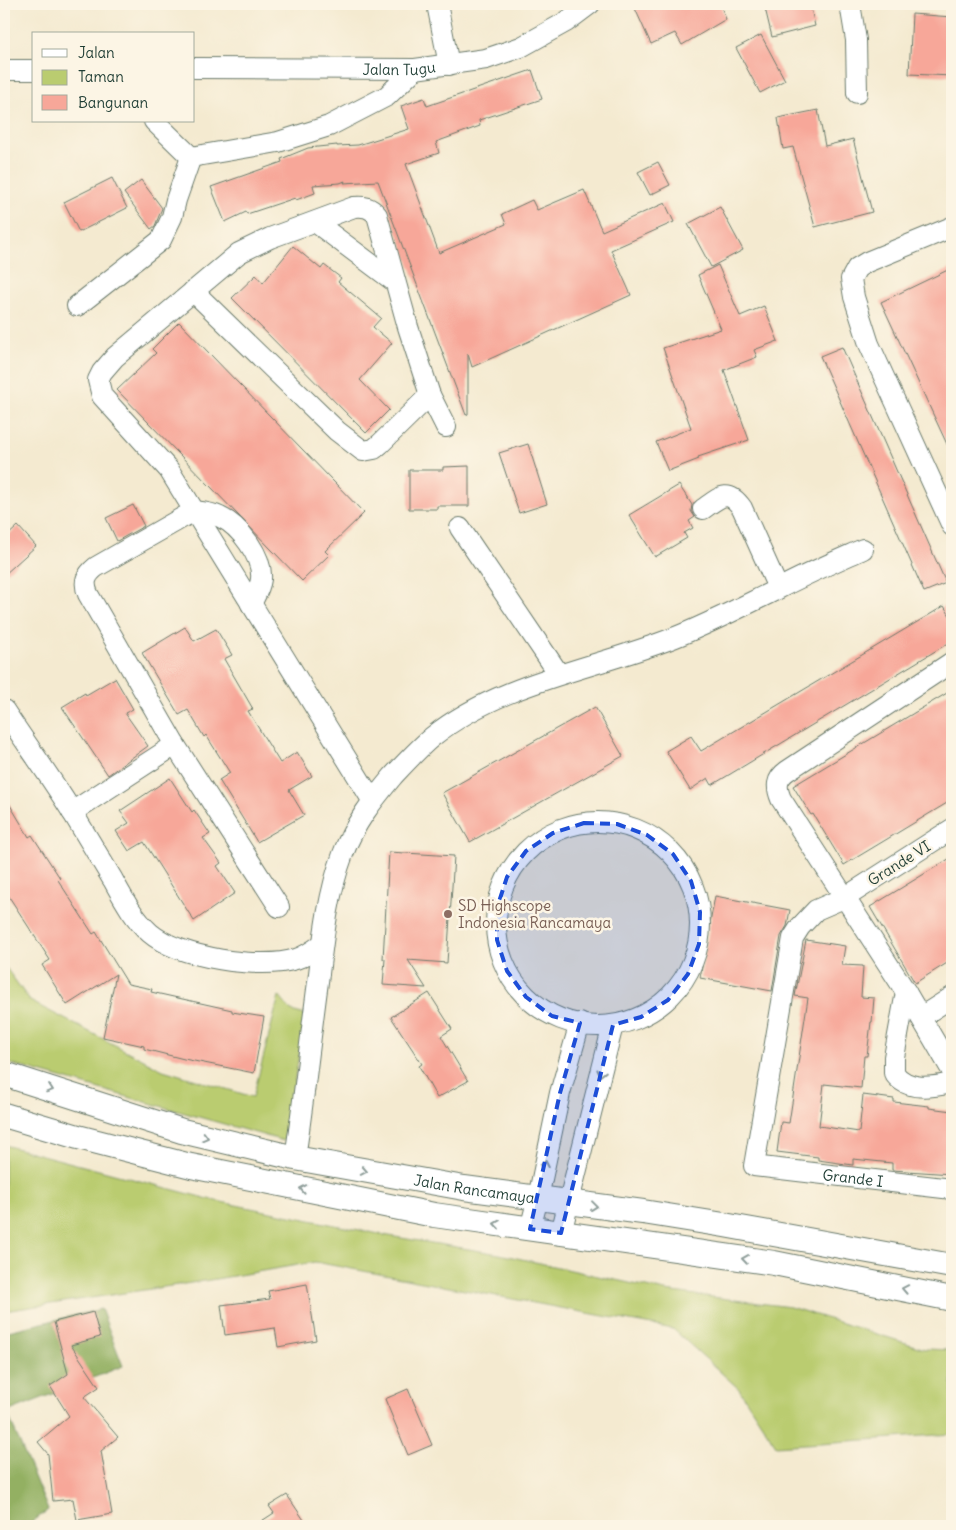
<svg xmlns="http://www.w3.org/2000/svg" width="956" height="1530" font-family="Delius,sans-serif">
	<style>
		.green { fill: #bacc70; stroke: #6c8452 }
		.forest { fill: #93b062; stroke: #59764b }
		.building { fill: #f7a799 }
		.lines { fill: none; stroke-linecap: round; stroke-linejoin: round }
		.minor-casing { stroke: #6a7a6b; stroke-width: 22 }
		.tertiary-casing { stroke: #6a7a6b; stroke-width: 26 }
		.minor { stroke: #fff; stroke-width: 20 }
		.tertiary { stroke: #fff; stroke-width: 24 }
		.oneway { stroke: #8f9e9a }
		.marked { fill: #1d4ed8; fill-opacity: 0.2; stroke: #1d4ed8; stroke-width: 4; stroke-dasharray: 10 6; stroke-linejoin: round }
		.education-dot { fill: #8d6e63; stroke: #fcf5e5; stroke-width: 2 }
		.labels { text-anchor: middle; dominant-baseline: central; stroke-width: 5; stroke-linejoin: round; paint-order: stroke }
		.street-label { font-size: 15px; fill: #1f3d34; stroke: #fcf5e5 }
		.education-label { font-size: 15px; fill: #785e54; stroke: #fcf5e5; text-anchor: start }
	</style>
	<rect width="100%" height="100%" fill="#fcf5e5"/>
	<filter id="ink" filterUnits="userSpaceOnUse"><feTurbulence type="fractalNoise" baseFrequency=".02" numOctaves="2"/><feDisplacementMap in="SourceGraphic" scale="10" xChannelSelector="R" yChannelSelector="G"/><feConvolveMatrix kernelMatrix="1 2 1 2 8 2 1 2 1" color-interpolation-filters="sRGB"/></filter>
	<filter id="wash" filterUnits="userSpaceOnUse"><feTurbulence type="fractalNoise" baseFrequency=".0096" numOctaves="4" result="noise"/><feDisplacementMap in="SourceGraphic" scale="20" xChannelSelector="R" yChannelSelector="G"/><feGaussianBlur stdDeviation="1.12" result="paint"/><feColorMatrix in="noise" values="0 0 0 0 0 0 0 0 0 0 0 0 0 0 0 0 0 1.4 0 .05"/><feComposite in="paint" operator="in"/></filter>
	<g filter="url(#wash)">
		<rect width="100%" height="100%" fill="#f4ead0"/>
		<!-- green -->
		<g class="green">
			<polygon points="4,965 30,1001 163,1070 253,1097 279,996 291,1011 306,1015 284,1141 4,1062"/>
			<polygon points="4,1145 216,1201 389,1236 499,1254 665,1291 790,1307 925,1349 952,1350 952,1434 776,1446 739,1389 673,1329 315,1262 204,1281 4,1311"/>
		</g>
		<!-- forest -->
		<polygon class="forest" points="101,1309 123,1366 7,1412 48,1510 27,1526 4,1526 4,1332"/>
		<g id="blocks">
			<!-- building -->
			<g class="building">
				<polygon points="633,4 720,4 726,19 682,45 675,33 651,44"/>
				<polygon points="764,4 810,4 815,26 772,37"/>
				<polygon points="912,14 952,17 952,76 909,74"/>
				<polygon points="761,35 785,80 760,93 736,48"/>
				<polygon points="532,70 542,99 479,120 480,126 436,142 439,153 406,164 439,253 506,224 502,214 532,200 537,210 584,190 602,231 665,203 674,222 611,250 631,295 472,367 468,354 468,414 466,415 378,181 344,183 345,181 340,183 313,185 315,193 296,200 295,198 247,214 246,212 225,222 211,187 282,162 281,159 308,148 337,145 337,146 358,145 409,129 401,106 424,98 427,106"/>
				<polygon points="818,110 825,146 853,139 872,212 815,227 793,147 783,149 778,118"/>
				<polygon points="658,162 670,185 650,195 638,172"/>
				<polygon points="112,178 127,208 79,232 64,202"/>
				<polygon points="141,180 162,208 155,226 151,229 124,193"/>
				<polygon points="720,207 743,250 711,267 688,224"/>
				<polygon points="293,246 321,269 324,265 341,278 338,282 381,318 373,327 392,343 360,380 389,410 366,433 232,298 256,275 263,283"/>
				<polygon points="718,265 740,316 764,306 778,341 754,350 757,357 724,370 749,440 698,457 699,459 668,471 656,442 691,428 663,348 721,329 698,275"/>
				<polygon points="952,268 952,455 881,302"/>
				<polygon points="179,322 364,513 325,551 329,555 302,581 117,390 156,353 152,349"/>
				<polygon points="842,347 946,583 924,592 820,356"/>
				<polygon points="528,444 547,504 519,513 499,453"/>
				<polygon points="469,466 469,506 437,506 437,509 409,509 409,470 443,470 443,467"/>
				<polygon points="679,485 692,505 691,511 695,517 689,521 693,528 684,533 687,538 655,557 629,515"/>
				<polygon points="133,505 144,526 117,541 106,518"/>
				<polygon points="18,526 36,546 4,575 4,539"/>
				<polygon points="944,606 952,619 952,641 712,785 708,778 690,790 666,751 691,736 701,751"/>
				<polygon points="185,627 194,641 216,629 232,655 224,659 253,709 248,711 280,763 297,752 312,776 289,790 304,815 257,842 219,780 230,773 206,735 204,737 188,710 179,715 142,653"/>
				<polygon points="115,678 133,709 125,713 148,746 108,775 62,707 85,693 86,695"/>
				<polygon points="952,690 952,800 844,865 813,814 811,815 793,786"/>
				<polygon points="595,707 623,756 470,842 442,793"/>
				<polygon points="170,778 192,812 194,810 210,834 203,838 221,863 217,866 235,893 194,921 144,842 129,851 116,831 129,823 120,811"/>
				<polygon points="4,795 29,837 32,835 60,878 58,880 93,934 96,932 128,984 152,989 151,992 232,1010 232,1012 264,1017 254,1073 184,1059 144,1049 144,1046 103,1037 116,974 67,1005 42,965 50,960 4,889"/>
				<polygon points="389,852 454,856 447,963 408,960 426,988 383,985 385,959 383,959"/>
				<polygon points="952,857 952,960 915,983 870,907"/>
				<polygon points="715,896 790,910 787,926 781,936 772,991 700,978"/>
				<polygon points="806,940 845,946 842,965 863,966 861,997 874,998 872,1022 871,1022 867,1056 864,1056 861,1088 824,1084 819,1126 859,1132 863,1095 894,1099 894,1102 929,1106 929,1108 952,1111 952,1174 892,1170 892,1163 853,1159 853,1165 818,1160 818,1157 777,1152 781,1122 789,1123 808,998 795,996"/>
				<polygon points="429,993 452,1029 441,1036 468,1081 437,1098 419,1066 422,1064 391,1017"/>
				<polygon points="307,1284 316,1340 278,1347 275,1328 225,1335 221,1305 270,1299 268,1291"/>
				<polygon points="93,1312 100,1337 71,1345 99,1387 84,1397 118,1437 101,1451 112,1514 77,1520 73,1499 53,1501 48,1454 38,1442 69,1416 50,1386 68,1374 54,1322"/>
				<polygon points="408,1389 432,1445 408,1455 385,1399"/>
				<polygon points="287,1495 308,1526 254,1526 274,1513 269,1506"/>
			</g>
		</g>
	</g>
	<g filter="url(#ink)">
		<use href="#blocks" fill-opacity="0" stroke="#6a7a6b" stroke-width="1"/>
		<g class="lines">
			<!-- minor casing -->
			<g class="minor-casing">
				<g id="minor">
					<polyline points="437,4 449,65"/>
					<polyline points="850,4 856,40 857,93"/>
					<path id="s1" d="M194,68L415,69L486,59L521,47L566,22L590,4"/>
					<polyline points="4,70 34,70"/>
					<polyline points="191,157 278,142 329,126 387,96 415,69"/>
					<polyline points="315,222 395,282"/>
					<polyline points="952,227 867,262 857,268 851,279 854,297 869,344 952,526"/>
					<polyline points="193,291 337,431 363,451 374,449 380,444 430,395"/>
					<polyline points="77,306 161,240 172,217 176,200 191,157 154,121"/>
					<path d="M703,509C720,497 728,488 742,508L778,588"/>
					<polyline points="460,528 559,674"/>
					<path d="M251,604C255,596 260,588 261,579C263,557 240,526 220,517C212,513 203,512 194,511L96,567C86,575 83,582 88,594L175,745L279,907"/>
					<path d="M952,662L787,771C776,779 776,787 781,799L906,992L952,1071"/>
					<path d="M4,710C27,745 52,779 74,815C87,837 100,858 113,880C123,898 134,919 150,933C179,958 261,970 296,959C306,956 314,950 322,944"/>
					<path d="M372,800L169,470L102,396L98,380L102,372L115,357L239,253L270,238L354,207C364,206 370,207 377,215L408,327L430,395L446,427"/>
					<polyline points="72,812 175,745"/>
					<circle cx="598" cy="924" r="102"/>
					<path id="s2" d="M952,829L846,897L816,910L800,927L793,938L754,1166L952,1189"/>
					<path d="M906,992L894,1057V1073C907,1092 933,1087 952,1083"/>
					<polyline points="921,1017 952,997"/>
					<path d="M295,1158C304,1099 310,1040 318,982C323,940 328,894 343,854C354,824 373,800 393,776C406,762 418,749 432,737C500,682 594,669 673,638C709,624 743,606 778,589C806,574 834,562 863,549"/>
					<polyline points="530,1229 538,1198 560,1093 580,1023"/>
					<polyline points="561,1233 613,1025"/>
				</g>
			</g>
			<!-- tertiary casing -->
			<g class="tertiary-casing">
				<g id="tertiary">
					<path id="s3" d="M4,1074L182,1131L295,1158L464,1188L643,1212L724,1225L952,1266"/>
					<polyline points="4,1115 78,1137 191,1166 434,1215 774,1263 952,1299"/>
				</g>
			</g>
			<!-- minor -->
			<use href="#minor" class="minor"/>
			<!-- tertiary -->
			<use href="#tertiary" class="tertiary"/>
		</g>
		<!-- one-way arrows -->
		<defs><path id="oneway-chevron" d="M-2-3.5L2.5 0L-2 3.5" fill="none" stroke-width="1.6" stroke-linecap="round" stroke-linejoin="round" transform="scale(1.25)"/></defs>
		<g class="oneway">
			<use href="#oneway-chevron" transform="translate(601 1073) rotate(104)"/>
			<use href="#oneway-chevron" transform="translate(50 1089) rotate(19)"/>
			<use href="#oneway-chevron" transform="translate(205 1137) rotate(15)"/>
			<use href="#oneway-chevron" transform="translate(545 1164) rotate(-79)"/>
			<use href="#oneway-chevron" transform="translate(364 1171) rotate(11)"/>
			<use href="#oneway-chevron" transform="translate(303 1189) rotate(-169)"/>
			<use href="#oneway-chevron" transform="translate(594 1206) rotate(7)"/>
			<use href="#oneway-chevron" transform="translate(497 1224) rotate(-172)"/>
			<use href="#oneway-chevron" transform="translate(745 1259) rotate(-172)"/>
			<use href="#oneway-chevron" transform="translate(905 1289) rotate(-169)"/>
		</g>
	</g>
	<!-- marked area -->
	<path class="marked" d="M584,823L617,824L647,835L673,854L691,881L700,912L699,944L688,974L668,1000L641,1017L613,1025L561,1233L530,1229L560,1093L580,1023L552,1016L526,997L507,971L497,940V908L507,877L526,851L553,833Z"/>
	<!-- markers -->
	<circle class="education-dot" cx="448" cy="914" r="5"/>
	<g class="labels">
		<!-- street labels -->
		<g class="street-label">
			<text stroke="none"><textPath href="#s1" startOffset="205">Jalan Tugu</textPath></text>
			<text transform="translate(899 863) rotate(-32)">Grande VI</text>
			<text stroke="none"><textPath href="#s2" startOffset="526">Grande I</textPath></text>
			<text stroke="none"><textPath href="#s3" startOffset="485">Jalan Rancamaya</textPath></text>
		</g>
		<!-- education labels -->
		<g class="education-label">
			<text x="458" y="905">SD Highscope<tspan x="458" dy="17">Indonesia Rancamaya</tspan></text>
		</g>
	</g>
	<!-- margin -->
	<rect width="956" height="1530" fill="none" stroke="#fcf5e5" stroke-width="20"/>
	<!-- legend -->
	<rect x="32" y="32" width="162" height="90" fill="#fcf5e5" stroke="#a4ab9e"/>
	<rect x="42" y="49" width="25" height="8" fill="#ffffff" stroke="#a4ab9e"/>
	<text x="78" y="58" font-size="15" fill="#1f3d34">Jalan</text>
	<rect x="42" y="70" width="25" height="15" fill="#bacc70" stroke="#a4ab9e"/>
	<text x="78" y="82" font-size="15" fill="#1f3d34">Taman</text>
	<rect x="42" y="95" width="25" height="15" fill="#f7a799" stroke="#a4ab9e"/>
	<text x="78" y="108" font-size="15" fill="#1f3d34">Bangunan</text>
</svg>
